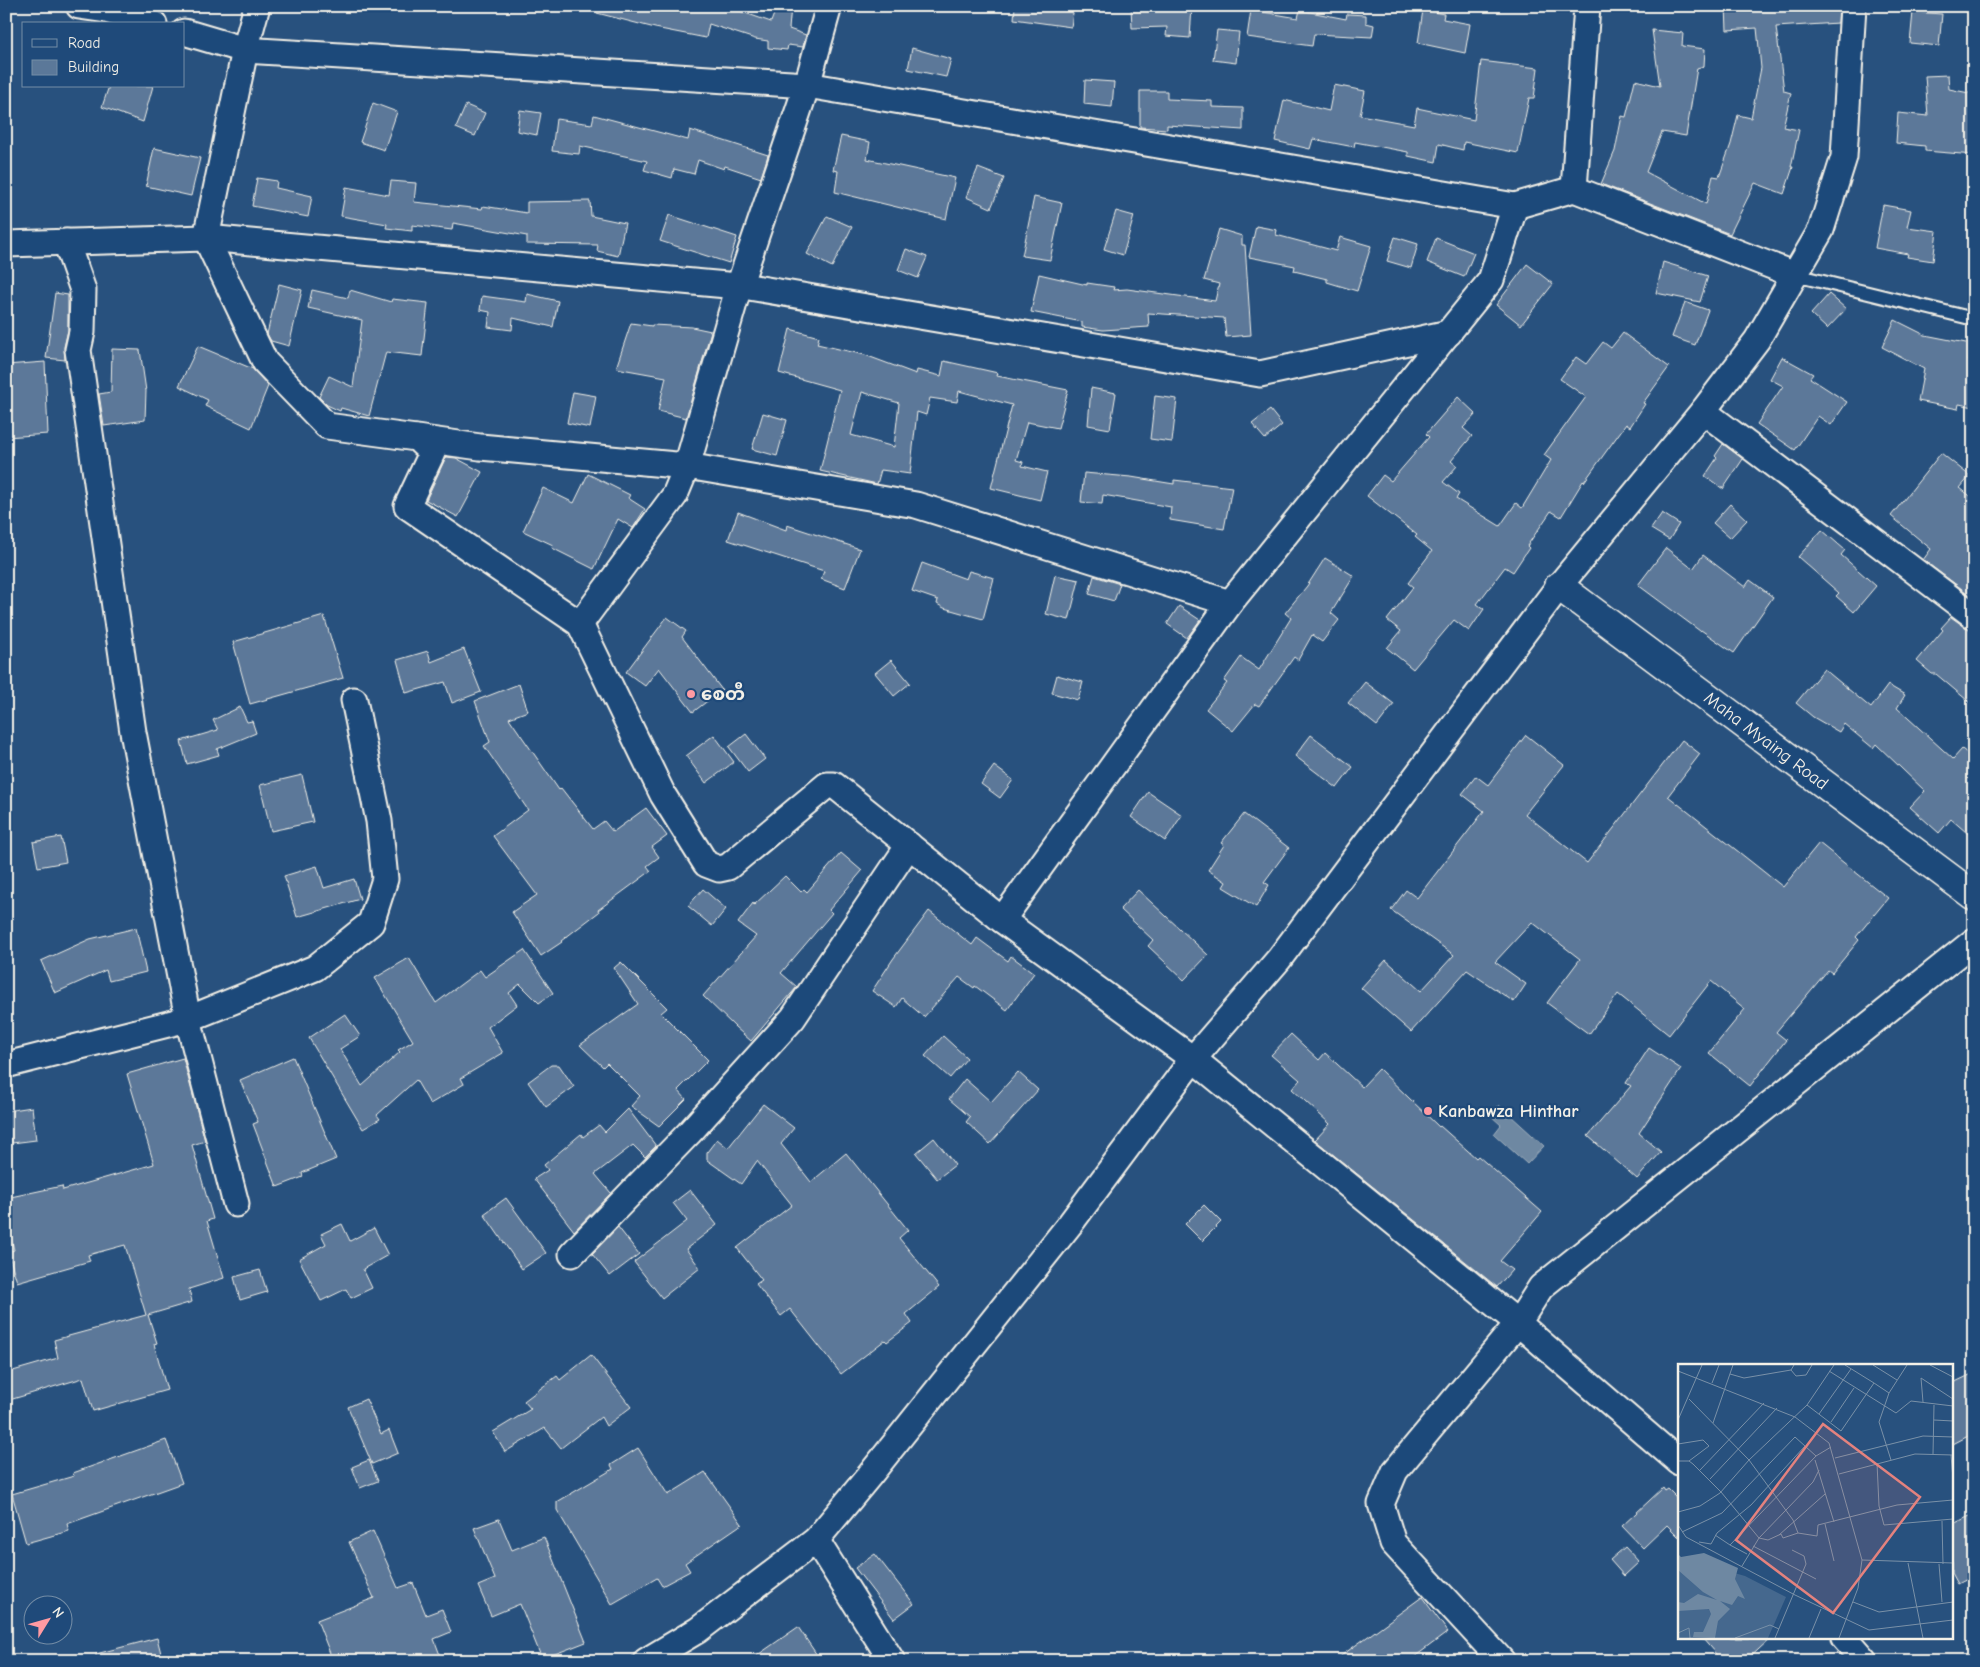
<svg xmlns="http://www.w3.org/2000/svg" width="1980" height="1667" font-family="'Comic Neue','Noto Sans Myanmar',sans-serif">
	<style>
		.water { fill: #6e88a2; stroke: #a4b2be }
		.building { fill: #5b7899; stroke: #f4f1e8; fill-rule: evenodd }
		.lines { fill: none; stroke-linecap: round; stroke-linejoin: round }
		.lane-casing { stroke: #f4f1e8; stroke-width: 16 }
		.street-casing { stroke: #f4f1e8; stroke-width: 29 }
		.secondary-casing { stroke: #f4f1e8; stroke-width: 31 }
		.lane { stroke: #1f4a7a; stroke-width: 12 }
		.street { stroke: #1f4a7a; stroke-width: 25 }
		.secondary { stroke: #1f4a7a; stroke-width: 28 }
		.poi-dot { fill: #ff9aa2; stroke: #1f4a7a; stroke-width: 2 }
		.labels { text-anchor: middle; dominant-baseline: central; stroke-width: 4.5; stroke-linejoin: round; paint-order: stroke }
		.poi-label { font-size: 18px; font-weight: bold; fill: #f4f1e8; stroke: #1f4a7a; text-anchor: start }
		.street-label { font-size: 18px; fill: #f4f1e8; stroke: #1f4a7a }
		.inset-road { fill: none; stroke: #7a91a8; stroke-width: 1 }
		.view { fill: #e4827e; fill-opacity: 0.15; stroke: #e4827e; stroke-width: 2.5 }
		.inset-edge { fill: none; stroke: #f4f1e8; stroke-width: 2.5 }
	</style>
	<rect width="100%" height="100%" fill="#28517e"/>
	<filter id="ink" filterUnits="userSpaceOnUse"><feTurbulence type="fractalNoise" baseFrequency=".02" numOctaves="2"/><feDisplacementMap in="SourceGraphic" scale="10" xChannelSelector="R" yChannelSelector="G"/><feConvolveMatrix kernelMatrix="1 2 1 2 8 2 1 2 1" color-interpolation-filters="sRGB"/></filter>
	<g filter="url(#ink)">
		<!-- water -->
		<polygon class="water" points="1499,1105 1544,1146 1527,1164 1494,1134 1501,1125 1490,1115"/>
		<!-- building -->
		<g class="building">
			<polygon points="598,6 725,6 771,22 777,6 791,6 789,29 806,35 803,47 788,45 787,50 768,48 768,41 755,39 709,24 706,38 655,28 597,13"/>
			<polygon points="1015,6 1074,6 1071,27 1014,19"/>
			<polygon points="1131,6 1192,6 1190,38 1166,36 1167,27 1132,28"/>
			<polygon points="1726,6 1839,6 1838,23 1776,27 1784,91 1791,93 1783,127 1799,130 1791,167 1793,167 1784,194 1755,183 1730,234 1601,184 1615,151 1622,116 1626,117 1635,80 1660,86 1652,30 1683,33 1682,46 1705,49 1704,66 1697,68 1686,136 1662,132 1646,172 1706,204 1713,176 1719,177 1731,144 1738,115 1751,118 1761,68 1757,28 1727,30"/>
			<polygon points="1251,10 1298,18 1300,10 1346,19 1347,14 1366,15 1366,23 1374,25 1372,37 1314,34 1312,46 1247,37"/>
			<polygon points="1423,10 1444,14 1443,19 1470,24 1465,53 1418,43"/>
			<polygon points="1913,12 1942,14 1939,46 1910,43"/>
			<polygon points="1217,30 1239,32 1236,63 1213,60"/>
			<polygon points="912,48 951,59 946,77 908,69"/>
			<polygon points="1481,61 1538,68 1534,98 1529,98 1518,153 1464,142 1463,150 1439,144 1436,162 1408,156 1408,152 1355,142 1354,147 1313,139 1310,149 1275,141 1284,100 1329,111 1334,85 1365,91 1360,115 1414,125 1417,108 1474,120"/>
			<polygon points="1948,75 1949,89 1974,94 1974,155 1925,151 1925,146 1896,143 1898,113 1928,116 1925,76"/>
			<polygon points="1085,80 1114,82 1112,107 1084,104"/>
			<polygon points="109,86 153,86 143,122 102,107"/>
			<polygon points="1140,91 1167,91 1167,99 1212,101 1212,107 1243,108 1243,130 1167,125 1167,129 1140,127"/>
			<polygon points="373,103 397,112 384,150 360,142"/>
			<polygon points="466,105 485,113 475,136 456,128"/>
			<polygon points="520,110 541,113 537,135 517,131"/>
			<polygon points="594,115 688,140 690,130 768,155 761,178 725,166 724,169 698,160 694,174 674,169 672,178 644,170 647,161 580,146 579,154 552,151 556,119 592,124"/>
			<polygon points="841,136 870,142 867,159 955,178 946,219 835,192 838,171 833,170"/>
			<polygon points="154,148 200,158 191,196 146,186"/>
			<polygon points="978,168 1004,178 991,208 966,197"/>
			<polygon points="257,178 277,181 276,188 312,196 308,217 252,206"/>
			<polygon points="391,181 416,183 414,202 482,209 483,206 527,213 527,202 590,201 591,216 625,223 618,256 597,251 598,245 527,244 527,236 453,223 452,230 412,225 412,231 386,228 387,224 341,216 346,187 389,195"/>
			<polygon points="1034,197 1062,203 1050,260 1022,256"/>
			<polygon points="1883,205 1911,210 1907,227 1937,231 1933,261 1907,257 1908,254 1875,248"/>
			<polygon points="1116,211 1134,216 1123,255 1104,249"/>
			<polygon points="669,215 737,237 729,263 660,241"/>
			<polygon points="827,216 852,227 832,267 807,254"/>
			<polygon points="1256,226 1277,230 1276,235 1336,251 1340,237 1371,246 1357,291 1327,282 1327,279 1294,271 1295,266 1249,257"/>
			<polygon points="1219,229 1242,236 1242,245 1245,245 1251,335 1226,337 1224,318 1148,313 1149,327 1103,330 1082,327 1082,322 1031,312 1039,274 1087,285 1087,283 1114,287 1113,290 1127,289 1215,301 1219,284 1204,280"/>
			<polygon points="1395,237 1418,244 1411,268 1387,261"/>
			<polygon points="1436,238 1474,253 1464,277 1427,262"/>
			<polygon points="906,249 927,257 918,278 898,270"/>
			<polygon points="1663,262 1708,276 1700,302 1656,293"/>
			<polygon points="1527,264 1553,284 1521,325 1496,305"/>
			<polygon points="279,284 302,290 289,346 271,341 267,334"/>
			<polygon points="312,290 348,298 350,290 391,302 392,299 428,303 422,356 386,352 369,416 341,408 340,411 327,405 319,397 329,376 353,387 362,320 308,308"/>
			<polygon points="55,293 68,295 68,330 64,347 65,360 46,358"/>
			<polygon points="527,294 558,301 553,327 513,318 512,330 488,327 490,312 480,310 482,296 526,302"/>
			<polygon points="1829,294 1846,309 1827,329 1811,314"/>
			<polygon points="1685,302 1708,310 1695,345 1672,337"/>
			<polygon points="1895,320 1925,335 1971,344 1968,361 1974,362 1974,407 1959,404 1958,409 1918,401 1924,369 1882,347"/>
			<polygon points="631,323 652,326 652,325 692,327 711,331 686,418 658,411 666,377 616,368"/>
			<path d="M790,329L819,337L817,344L865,355L916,374L917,370L941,376L944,361L998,373L997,376L1068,390L1058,428L1027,422L1016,460L1023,462L1022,466L1047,472L1040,500L991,488L1012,405L959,391L957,402L930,398L926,415L917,412L910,474L881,470L877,484L820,471L840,390L779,373ZM862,392L899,403L894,447L851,435Z"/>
			<polygon points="1623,333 1669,367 1643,403 1645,404 1630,427 1626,424 1584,482 1583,481 1561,517 1551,511 1527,546 1529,548 1513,572 1505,567 1477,604 1484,609 1469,631 1454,620 1413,669 1387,648 1401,631 1387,620 1413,587 1408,583 1432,551 1415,537 1417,535 1367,496 1383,475 1391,481 1429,437 1426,434 1458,397 1476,414 1463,428 1472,436 1451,461 1457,466 1443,482 1459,494 1456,499 1500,526 1516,503 1522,508 1551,460 1544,455 1586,397 1560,379 1576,357 1586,364 1603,342 1611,348"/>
			<polygon points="198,346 253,369 268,386 251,428 205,406 208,400 179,386"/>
			<polygon points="112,349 140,350 146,391 145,420 104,426 99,394 111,392"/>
			<polygon points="1782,357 1813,374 1810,378 1847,402 1831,425 1818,416 1795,450 1757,424 1783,386 1770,379"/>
			<polygon points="45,362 48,434 6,437 6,365"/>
			<polygon points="1091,388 1116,393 1110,429 1088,425"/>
			<polygon points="573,392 596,396 590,428 567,423"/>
			<polygon points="1155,396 1177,399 1172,442 1150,439"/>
			<polygon points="1270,410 1282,425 1265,439 1252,424"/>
			<polygon points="763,413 787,420 777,456 752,449"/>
			<polygon points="1723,444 1743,459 1723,489 1705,476 1717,458 1715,456"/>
			<polygon points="1941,453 1970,476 1960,488 1974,499 1974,598 1923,560 1931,549 1891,516"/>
			<polygon points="446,457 456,458 482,472 458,517 426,500"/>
			<polygon points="1084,473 1131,477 1174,484 1174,480 1232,487 1224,529 1170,520 1171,507 1103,495 1102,504 1081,502"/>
			<polygon points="588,474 630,495 628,498 645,509 633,528 618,519 594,569 552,548 553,545 523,531 543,488 574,503"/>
			<polygon points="1730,504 1747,520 1730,538 1713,523"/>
			<polygon points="738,512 786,530 787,525 860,549 845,588 821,579 824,571 728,540"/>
			<polygon points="1662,513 1679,524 1669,540 1651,529"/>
			<polygon points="1822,530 1845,550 1841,555 1876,586 1854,612 1836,596 1839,593 1798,557"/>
			<polygon points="1666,548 1693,569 1703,555 1745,587 1750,580 1773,597 1734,653 1701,630 1700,631 1638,585"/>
			<polygon points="1325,558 1354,576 1331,613 1339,620 1322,642 1312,635 1298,660 1294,657 1259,706 1255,704 1233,731 1206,709 1227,683 1224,681 1241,657 1259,670 1291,618 1285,613 1307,586"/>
			<polygon points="922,563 966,579 969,571 994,578 983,619 944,608 937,604 938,600 912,591"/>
			<polygon points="1055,575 1079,580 1069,620 1046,614"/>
			<polygon points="1094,576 1120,584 1114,601 1089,594"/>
			<polygon points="1179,606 1200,620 1187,638 1167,624"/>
			<polygon points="324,616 343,678 250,704 233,642"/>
			<polygon points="667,617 686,631 682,637 722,690 693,712 659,668 645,686 626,672"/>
			<polygon points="1951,617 1965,627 1974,630 1974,706 1936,674 1932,674 1917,661 1943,630 1941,628"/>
			<polygon points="464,649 481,692 452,703 445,682 406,693 397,660 428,651 431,662"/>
			<polygon points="891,660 910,683 894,696 875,673"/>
			<polygon points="1824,669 1871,708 1888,685 1905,695 1897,708 1953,759 1962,749 1974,759 1974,839 1951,819 1939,833 1910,807 1925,791 1876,744 1873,748 1844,724 1839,732 1813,717 1796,703"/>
			<polygon points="1057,675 1083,682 1078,700 1052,693"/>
			<polygon points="1365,682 1394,704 1377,726 1348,703"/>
			<polygon points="519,684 528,711 509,718 559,790 561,788 593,829 604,821 613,832 646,808 667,836 652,847 659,857 647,866 651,871 598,910 599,912 561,941 562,942 541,956 512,912 537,895 493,836 528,810 484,746 490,742 475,701"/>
			<polygon points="240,707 247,722 252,721 256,733 217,749 219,755 187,764 181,741 218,730 213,720"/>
			<polygon points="746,734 765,759 748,772 729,747"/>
			<polygon points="714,735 734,762 706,783 686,756"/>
			<polygon points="1311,735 1353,767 1337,788 1295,756"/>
			<polygon points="1526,735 1564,765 1525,814 1587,863 1682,740 1700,754 1668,796 1783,887 1819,843 1888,898 1856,937 1859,940 1832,973 1828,970 1776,1032 1786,1040 1750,1086 1709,1053 1745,1009 1711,981 1669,1035 1618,994 1589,1034 1547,1003 1580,959 1532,922 1495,962 1526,984 1514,1002 1467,970 1411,1032 1361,988 1386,960 1421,991 1454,955 1391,910 1406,890 1417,898 1484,811 1462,794 1476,776 1488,785"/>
			<polygon points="994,766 1013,780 1000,798 981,784"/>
			<polygon points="302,775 313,822 271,831 260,785"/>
			<polygon points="1148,792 1182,815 1165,841 1131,817"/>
			<polygon points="1244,814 1289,848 1264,882 1269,885 1256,907 1223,887 1226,882 1208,870 1224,845 1221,843"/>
			<polygon points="61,837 66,862 38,867 33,842"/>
			<polygon points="841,853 862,871 829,910 832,913 781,973 797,987 751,1041 735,1027 703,996 756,936 738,923 753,903 754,905 785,876 801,892 804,889 807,892"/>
			<polygon points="317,866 324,888 354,879 360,899 297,917 284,876"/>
			<polygon points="703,889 726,909 712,926 688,906"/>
			<polygon points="1138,890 1208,955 1184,980 1148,946 1153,940 1120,909"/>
			<polygon points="929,911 972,945 977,938 1008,961 1011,956 1034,973 1007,1010 975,986 974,988 959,977 924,1017 902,998 896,1007 872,991 893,959"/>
			<polygon points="136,928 146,972 109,981 106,970 55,993 41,961 90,939"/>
			<polygon points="524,950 553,993 539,1003 520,984 509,993 517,1005 488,1027 503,1053 461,1078 464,1084 430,1104 416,1080 377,1115 380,1119 363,1129 309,1038 345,1014 360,1036 340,1049 362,1086 400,1052 398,1050 413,1041 375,978 409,958 436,1003 480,970 485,977"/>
			<polygon points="621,962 667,1008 661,1013 708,1060 678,1090 686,1099 659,1126 631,1106 640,1096 607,1063 603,1067 580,1045 638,1004 614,968"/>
			<polygon points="1291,1034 1319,1060 1325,1053 1362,1087 1379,1069 1439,1127 1440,1126 1476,1158 1478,1156 1542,1212 1500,1261 1512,1270 1497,1287 1315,1140 1330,1124 1292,1089 1300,1080 1271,1055"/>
			<polygon points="943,1036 967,1058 950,1078 925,1056"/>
			<polygon points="1649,1048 1681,1069 1639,1133 1661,1152 1637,1179 1588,1136 1631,1086 1626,1083"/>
			<polygon points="293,1057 336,1159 302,1173 303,1177 277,1187 253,1124 258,1122 240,1080"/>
			<polygon points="183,1058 205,1141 192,1145 213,1219 207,1221 224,1278 189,1289 192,1302 148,1315 157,1343 154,1344 167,1390 93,1411 83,1378 6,1401 6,1373 58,1358 54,1340 146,1315 125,1245 88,1255 90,1261 17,1282 8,1252 14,1250 6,1219 6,1198 62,1186 63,1190 154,1164 127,1074"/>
			<polygon points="551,1065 559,1065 574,1087 546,1107 528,1082"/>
			<polygon points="1018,1072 1038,1090 990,1144 966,1122 970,1117 949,1099 965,1079 991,1102"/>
			<polygon points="763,1104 794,1128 781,1144 811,1182 846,1153 908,1230 899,1238 939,1287 906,1314 912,1323 887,1342 885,1340 841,1374 790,1309 781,1316 756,1284 762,1280 737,1248 792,1205 757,1161 741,1184 707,1160 707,1152 717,1139 728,1148"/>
			<polygon points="32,1107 36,1140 12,1143 11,1138 6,1139 6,1111"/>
			<polygon points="628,1109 656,1146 645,1157 633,1145 595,1174 611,1193 574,1231 534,1179 548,1170 544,1165 581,1134 583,1137 599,1125 605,1132"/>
			<polygon points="934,1138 955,1165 937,1179 916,1153"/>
			<polygon points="690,1190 717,1225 686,1249 700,1268 662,1298 634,1262 687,1221 673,1203"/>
			<polygon points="506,1198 546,1253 522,1269 484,1214"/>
			<polygon points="1204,1205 1221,1222 1202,1241 1185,1224"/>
			<polygon points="342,1224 350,1241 374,1228 388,1255 363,1269 372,1288 351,1298 346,1289 321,1301 299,1259 326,1244 321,1234"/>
			<polygon points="618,1227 639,1254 610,1276 592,1254"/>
			<polygon points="260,1270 267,1292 240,1300 234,1277"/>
			<polygon points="591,1355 631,1407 606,1426 601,1417 561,1448 545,1428 505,1452 493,1432 531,1409 524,1401 557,1376 560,1380"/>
			<polygon points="1974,1373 1974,1433 1951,1445 1951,1384"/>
			<polygon points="366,1399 381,1434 389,1430 398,1453 372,1464 348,1407"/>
			<polygon points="166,1440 182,1483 67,1524 69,1531 26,1543 12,1494 74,1476 73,1473"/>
			<polygon points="638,1448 668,1495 705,1472 742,1524 685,1563 690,1571 662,1586 657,1578 612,1604 557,1510 557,1502 613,1469 611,1465"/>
			<polygon points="369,1460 378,1481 360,1488 352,1467"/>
			<polygon points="1663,1488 1665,1491 1668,1489 1679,1500 1679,1537 1667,1525 1643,1548 1622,1526"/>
			<polygon points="1974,1514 1974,1575 1957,1584 1951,1573 1951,1525"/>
			<polygon points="499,1519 512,1550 544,1537 586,1642 542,1659 520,1604 491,1616 478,1586 495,1579 474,1528"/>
			<polygon points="373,1531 398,1588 413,1583 426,1615 442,1609 451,1632 434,1639 440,1655 425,1661 333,1661 317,1620 374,1598 349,1542"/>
			<polygon points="1625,1547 1639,1562 1624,1576 1610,1560"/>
			<polygon points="875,1554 914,1604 894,1619 855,1568"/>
			<polygon points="1422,1597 1448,1632 1409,1661 1334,1661"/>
			<polygon points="798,1627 821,1661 749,1661"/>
			<polygon points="157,1638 163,1661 96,1661 96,1654"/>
			<polygon points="1702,1638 1771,1638 1746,1661 1722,1661"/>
		</g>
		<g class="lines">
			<!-- lane casing -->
			<g class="lane-casing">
				<polyline id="lane" points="1795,275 1974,319"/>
			</g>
			<!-- street casing -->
			<g class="street-casing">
				<g id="street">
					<polyline points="79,6 106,10 154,24"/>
					<polyline points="257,6 245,50 206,238 265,362 327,426 416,438 432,453 407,506 580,624 663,795 706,864 719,869 728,867 827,785 834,785 1002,920 1193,1059 1518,1323 1679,1462"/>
					<polyline points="184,32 245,50 807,85 1515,206 1574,189 1795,275"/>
					<polyline points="1574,189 1587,6"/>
					<polyline points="66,242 83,290 82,332 78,350 133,732 188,1019 236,1204"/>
					<polyline points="6,244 206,238 749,287 1260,374 1449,333"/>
					<polyline points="1703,411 1974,616"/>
					<polyline points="416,438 480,447 687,466 916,505 1230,603"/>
					<polyline points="580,624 675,495 687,466 739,286 807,85 829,6"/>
					<polyline points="1002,920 1230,603 1491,280 1515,206"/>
					<polyline points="6,1065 188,1019 315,968 371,923 385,879 379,821 354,700"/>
					<polyline points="572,1254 689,1133 793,1018 909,845"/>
					<polyline points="816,1540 892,1661"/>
					<polyline points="1844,1638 1864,1661"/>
					<polyline points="646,1661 698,1630 816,1540 869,1476 1070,1224 1193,1059 1279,959 1559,586 1703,411 1757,340 1821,230 1844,157 1853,6"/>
					<polyline points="1502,1661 1393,1543 1381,1504 1395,1471 1518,1323 1541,1287 1974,941"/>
				</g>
			</g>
			<!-- secondary casing -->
			<g class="secondary-casing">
				<polyline id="secondary" points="1559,586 1974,896"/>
			</g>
			<!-- lane -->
			<use href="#lane" class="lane"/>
			<!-- street -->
			<use href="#street" class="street"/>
			<!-- secondary -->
			<use href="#secondary" class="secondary"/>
		</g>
	</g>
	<!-- markers -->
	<g class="poi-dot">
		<circle cx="691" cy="694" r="5"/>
		<circle cx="1428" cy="1111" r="5"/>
	</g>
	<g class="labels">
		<!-- poi labels -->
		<g class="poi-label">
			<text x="701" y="694">စေတီ</text>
			<text x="1438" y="1111">Kanbawza Hinthar</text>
		</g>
		<!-- street labels -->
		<g class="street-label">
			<text transform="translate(1766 741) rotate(37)">Maha Myaing Road</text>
		</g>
	</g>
	<!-- overview -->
	<g transform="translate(1678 1364)">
		<rect width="275" height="275" fill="#28517e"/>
		<path d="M0,193L67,212L108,233L90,274H0Z" fill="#45688e"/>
		<path d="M26,189L60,204L57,215L67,235L60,232L54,241L42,237L52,245L40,257L37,274L15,273L16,268H25L33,250L31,245L0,247V238L6,239L20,230L39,236L25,228L0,206V190L3,193Z" fill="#6e88a2"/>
		<path class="inset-road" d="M167,1L196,19M195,1L219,16M252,1L275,13M113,6L118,12L128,11L134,1M0,7L117,53L151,79L184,196L180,224L161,274M151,7L218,49L233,37L275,42M52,10L66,14L113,6L116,1M34,19L41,1M211,29L201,58L213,96M11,35L71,96L115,156L120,169M245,38L243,14L275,35M129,41L156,1M141,50L173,5M0,56L24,1M256,56L275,57M153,58L176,24M35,59L55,1M0,80L25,76L31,82L11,97M255,90L256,41M273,91L275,115M157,94L245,72L275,73M137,96L156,158M0,97H11L15,100L43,128L81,174L90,176L103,170L105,174L120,169L139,172L140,161L219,141L275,136M199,99L201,142L206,161L275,155M22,106L86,39M161,110L237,90L275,91M32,115L99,44M0,148L22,142L42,129L71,96L129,41L163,67L196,19L211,29L229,1M264,157L265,200M147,160L156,197M0,161L8,173L117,231L191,266L275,256M4,168L44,149L117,73L138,92M37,171L52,181M101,171L147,130M21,178L33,180L39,169L73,141L127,82M75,182L138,215M69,190L52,181L138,92L153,83M184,196L275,199M230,199L245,274M261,200L264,238M64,202L81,174L135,118L141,106M175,238L201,248L275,238M0,269L11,264L12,274M57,274L92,261L101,265M97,274L128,200L126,192L114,186M131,274L143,245"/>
		<path class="view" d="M145,60L242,133L155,249L58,176Z"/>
		<rect width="275" height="275" class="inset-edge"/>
	</g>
	<!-- margin -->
	<rect width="1980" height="1667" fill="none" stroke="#1f4a7a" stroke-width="25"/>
	<rect x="12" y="12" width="1955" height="1642" fill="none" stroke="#f4f1e8" stroke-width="2" filter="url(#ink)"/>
	<!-- legend -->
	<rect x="22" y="22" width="162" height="65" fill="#1f4a7a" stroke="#748da6"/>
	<rect x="32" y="39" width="25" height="8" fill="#1f4a7a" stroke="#748da6"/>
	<text x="68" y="48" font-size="15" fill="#f4f1e8">Road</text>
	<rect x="32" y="60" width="25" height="15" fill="#5b7899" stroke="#748da6"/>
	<text x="68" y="72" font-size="15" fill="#f4f1e8">Building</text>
	<!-- north arrow -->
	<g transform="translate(48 1620) rotate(53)"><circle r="24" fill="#1f4a7a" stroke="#748da6"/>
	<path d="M0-4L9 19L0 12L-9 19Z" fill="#ff9aa2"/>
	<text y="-8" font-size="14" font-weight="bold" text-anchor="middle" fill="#f4f1e8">N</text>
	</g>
</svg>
